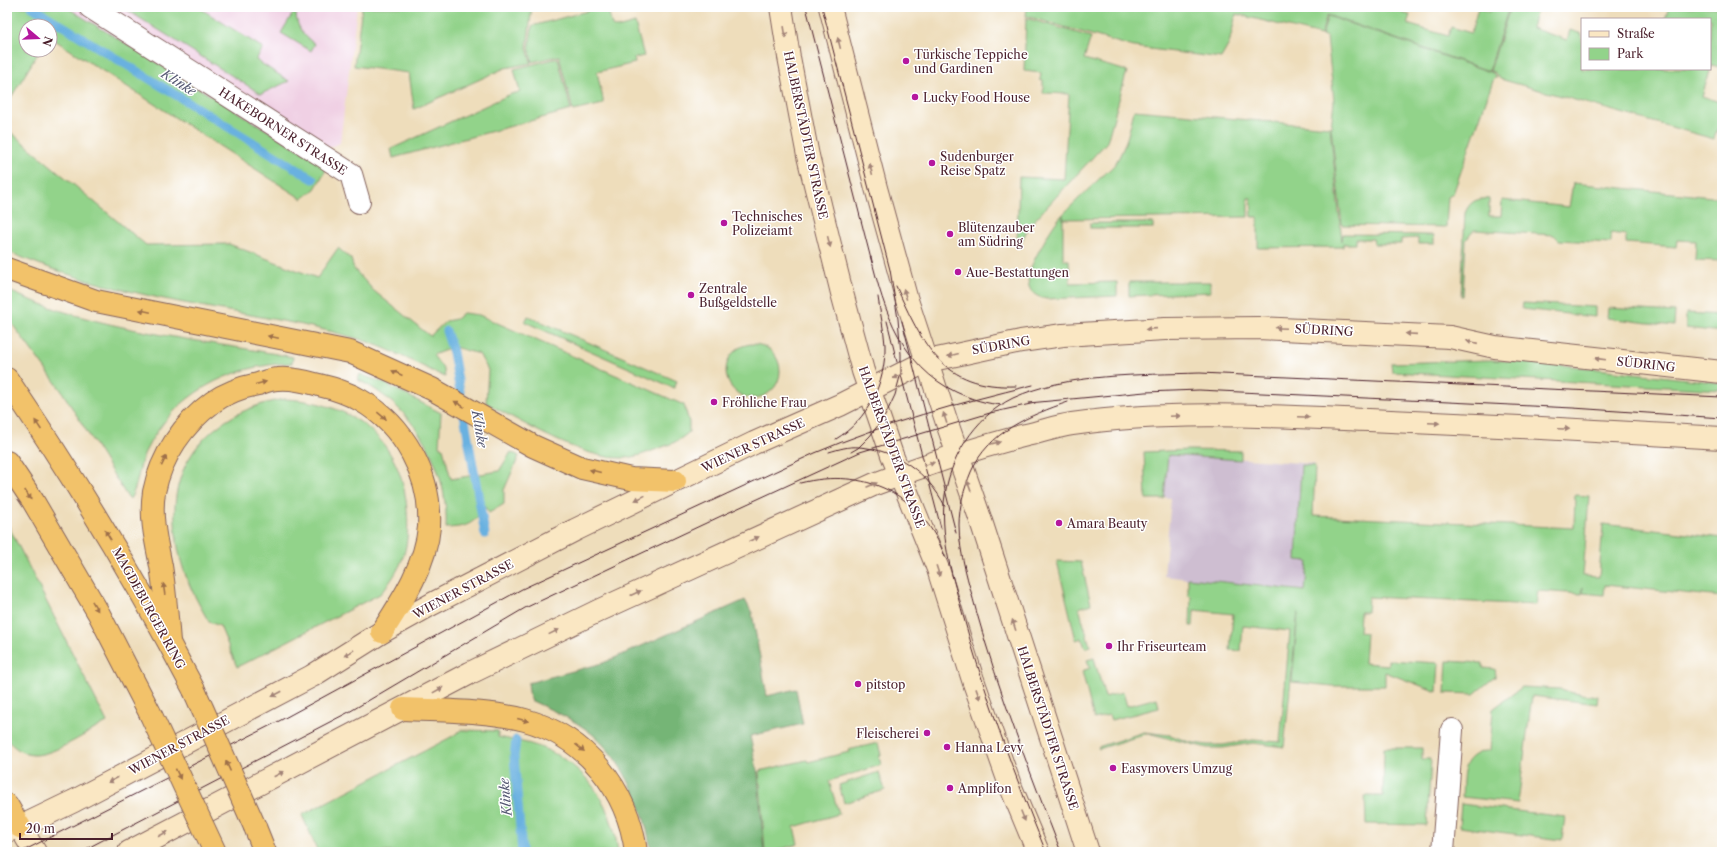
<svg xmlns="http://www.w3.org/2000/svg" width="1729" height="859" font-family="'Libre Caslon Text',serif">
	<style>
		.built { fill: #f0d0e4 }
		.industrial { fill: #cebed1 }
		.green { fill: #92d38a; stroke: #6e795a }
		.forest { fill: #75b576; stroke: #606a50 }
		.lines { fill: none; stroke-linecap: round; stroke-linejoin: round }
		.stream { stroke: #69b1e0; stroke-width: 9 }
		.street-casing { stroke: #83625d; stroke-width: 24 }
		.secondary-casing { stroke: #83625d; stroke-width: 24 }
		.highway-casing { stroke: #83625d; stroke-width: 24 }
		.street { stroke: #fff; stroke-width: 22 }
		.secondary { stroke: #fae7c3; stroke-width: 22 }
		.highway { stroke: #f2c26a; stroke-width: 22 }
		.tram { stroke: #4a1f2b; stroke-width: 1 }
		.highway-bridge-casing { stroke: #83625d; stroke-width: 24; stroke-linecap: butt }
		.highway-bridge { stroke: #f2c26a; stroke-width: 22 }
		.oneway { fill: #a28377 }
		.oneway2 { fill: #9e704a }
		.poi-dot { fill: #b5179e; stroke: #fff; stroke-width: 1.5 }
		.labels { text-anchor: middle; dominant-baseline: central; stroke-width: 3; stroke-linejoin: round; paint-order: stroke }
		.poi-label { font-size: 12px; fill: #4a1f2b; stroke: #fff; text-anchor: start }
		.street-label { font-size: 12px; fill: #4a1f2b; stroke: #fff }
		.water-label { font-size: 13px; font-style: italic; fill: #565973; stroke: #fff }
	</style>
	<rect width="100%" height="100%" fill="#fff"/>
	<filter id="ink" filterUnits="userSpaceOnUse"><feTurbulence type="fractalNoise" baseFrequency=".025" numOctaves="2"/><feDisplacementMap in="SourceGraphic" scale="8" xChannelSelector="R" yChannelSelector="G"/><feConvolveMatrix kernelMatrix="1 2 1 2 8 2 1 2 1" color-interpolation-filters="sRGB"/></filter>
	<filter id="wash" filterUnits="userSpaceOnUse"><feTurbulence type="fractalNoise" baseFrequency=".012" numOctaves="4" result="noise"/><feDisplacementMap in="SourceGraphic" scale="16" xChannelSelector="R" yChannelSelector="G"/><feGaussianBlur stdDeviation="0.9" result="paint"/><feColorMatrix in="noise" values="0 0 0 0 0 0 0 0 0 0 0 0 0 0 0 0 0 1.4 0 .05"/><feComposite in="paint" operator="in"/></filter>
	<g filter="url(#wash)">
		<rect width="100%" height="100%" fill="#edb"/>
		<!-- built -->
		<polygon class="built" points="67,7 357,7 340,143 309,157"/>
		<!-- industrial -->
		<polygon class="industrial" points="1165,453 1314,464 1308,594 1164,576 1171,498 1162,497"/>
		<!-- green -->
		<g class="green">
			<polygon points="7,7 66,7 319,162 327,168 315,189 302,199 50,37 50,26 26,26 26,50 40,50 7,104"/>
			<polygon points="122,7 198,7 263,48 256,60 289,81 261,94"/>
			<polygon points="362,7 532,7 527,47 531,63 505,68 414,109 409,73 354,66"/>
			<polygon points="602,7 602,10 608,9 612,26 617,28 635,23 644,56 634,58 635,63 597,72 603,99 603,104 573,111 559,56 532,62 529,47 532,26"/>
			<polygon points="1027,7 1404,7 1402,13 1410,15 1407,24 1448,36 1451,27 1471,33 1478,8 1490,12 1492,7 1509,7 1489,71 1327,15 1321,35 1236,14 1229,44 1221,58 1134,47 1026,16"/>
			<polygon points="1510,7 1538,7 1532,28 1567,40 1570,30 1582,34 1582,69 1710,69 1710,19 1665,19 1669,7 1722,7 1722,56 1719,67 1712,65 1702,96 1722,103 1722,128 1718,127 1714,139 1500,79 1494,72 1490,71"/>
			<path d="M296,8C295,25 302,35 315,44L311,51L281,33Z"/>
			<polygon points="1328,16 1493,73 1497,78 1494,78 1453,194 1448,197 1446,227 1342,225 1331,128 1334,101 1327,37 1322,35"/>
			<polygon points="1026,18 1091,37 1084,59 1127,71 1107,142 1030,225 1019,246 1017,245 1019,177 1064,179 1069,94 1043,93 1043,81 1040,80 1041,73 1024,71"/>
			<polygon points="558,58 571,110 393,158 391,149 511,94 520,92 514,69"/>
			<path d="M1134,110L1330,127L1342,241L1343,234L1434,235V244H1418V238L1401,239V244H1374L1373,239H1356V244H1343V247L1258,248V217H1252L1251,198H1248V217L1063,219V215V260H1069L1070,283L1117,282V296L1046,299C1018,293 1029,269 1039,251C1046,238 1052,226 1062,215C1074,203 1087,191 1099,179C1104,174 1111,169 1115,164C1126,147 1130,129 1134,110Z"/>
			<path d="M7,129L146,245L229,244L317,278L338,248L351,259L354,269L374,291L430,336L446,321L456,319L463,313L479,315L684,405L689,422V432C678,442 671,444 657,449C647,453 636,457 625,458C582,460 523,422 486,403L488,370L479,354L454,347L433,355L444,370L445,377C417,364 389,348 359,339C284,317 205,310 129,291C89,282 49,269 11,253L7,251Z"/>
			<path d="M1573,183L1722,198V261L1695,260L1696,241L1677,240L1676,247L1626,243V235L1611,233V243L1559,240L1554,235L1474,230L1466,240L1463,296H1461L1465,213C1470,201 1477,198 1489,199V216H1501L1502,200L1569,207Z"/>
			<rect x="1090" y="223" width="63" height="5"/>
			<polygon points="1129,282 1210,282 1210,292 1129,296"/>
			<path d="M7,290C96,331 197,339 293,357L292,363C229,365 174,394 145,452C138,467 139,485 130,499L128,498L61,390L7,317Z"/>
			<polygon points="1523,303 1595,307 1595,317 1522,309"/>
			<polygon points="1608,308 1675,312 1674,326 1607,318"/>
			<polygon points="1686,313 1722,315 1722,332 1686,328"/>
			<polygon points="528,316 677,381 674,388 525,322"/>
			<circle cx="753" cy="371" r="27"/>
			<polygon points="1491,360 1553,364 1722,383 1722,390 1392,372 1391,363"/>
			<path d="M360,374L384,383L441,413L439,446L443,448L451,479L499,471L511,452L519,456L504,490V504L489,513L485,507C473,525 467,527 446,528C449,466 413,406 358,380Z"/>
			<path d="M285,399C353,402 402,440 407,510C410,546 404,567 380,594L237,667L220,626L209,622C198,603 187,583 181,561C175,538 172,509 178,486C190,436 237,406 285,399Z"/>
			<polygon points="1189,450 1241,451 1241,460 1168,455 1164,499 1146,499 1144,452"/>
			<polygon points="1301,465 1315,466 1313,516 1574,528 1575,495 1589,496 1583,576 1599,577 1603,524 1722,538 1722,597 1605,585 1604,595 1583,593 1583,587 1582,594 1538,591 1536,605 1368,597 1367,612 1360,612 1359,632 1366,633 1364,663 1388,665 1388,660 1439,663 1437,692 1385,672 1385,686 1333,686 1292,682 1298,612 1284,747 1253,743 1223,748 1207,748 1152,734 1145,734 1099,749 1098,747 1144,732 1170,735 1189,742 1207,745 1223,745 1253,740 1280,742 1290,631 1243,626 1241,651 1230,650 1233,614 1194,610 1193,626 1190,626 1191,596 1188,595 1188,578 1305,591 1308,561 1296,560"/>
			<path d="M7,523L107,722C88,732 55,755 34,755C23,755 14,747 7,740Z"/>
			<polygon points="1057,561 1081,562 1091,604 1079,608 1090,646 1085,648 1082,638 1076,640"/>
			<polygon points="1094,658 1105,697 1123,692 1127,706 1157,698 1159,708 1111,720 1109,715 1094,719 1082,671 1090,668 1087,660"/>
			<polygon points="1447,661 1483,663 1483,668 1495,669 1496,676 1474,694 1445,693"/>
			<path d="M1522,687L1560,689L1573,693L1598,696L1597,704L1532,696L1518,803L1462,797C1464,773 1460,755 1490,750L1493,709Z"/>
			<path d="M461,730L498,731V737C512,740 527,742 540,747C586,765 612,803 618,852H318L302,815L453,736Z"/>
			<polygon points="878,743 881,755 879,756 881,765 829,781 839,814 794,827 798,844 772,852 765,852 759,771 807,760 808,762 849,752 848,750"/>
			<polygon points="1384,748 1422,748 1422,759 1431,759 1427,825 1366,824 1365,796 1383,796"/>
			<polygon points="879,772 885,790 844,803 839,785"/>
			<polygon points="1461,804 1565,817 1562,840 1459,827"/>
		</g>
		<!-- forest -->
		<path class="forest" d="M745,600L752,613L767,696L796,689L803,724L750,736L758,774L764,852H651C646,810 624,761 592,734C574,719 551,710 530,700L528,683L603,663Z"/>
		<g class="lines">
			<!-- stream -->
			<g class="stream">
				<polyline points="32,7 313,179"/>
				<polyline points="446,331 453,352 485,534"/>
				<polyline points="516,740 514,756 522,852"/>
			</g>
		</g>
	</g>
	<g filter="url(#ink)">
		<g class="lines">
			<!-- street casing -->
			<g class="street-casing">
				<g id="street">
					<polyline points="90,7 351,174 359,202"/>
					<polyline points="1443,852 1452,730"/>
				</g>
			</g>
			<!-- secondary casing -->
			<g class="secondary-casing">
				<g id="secondary">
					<polyline points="781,7 789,57 808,156 842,293 863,371 892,455 938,569 973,680 1010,785 1038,852"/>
					<polyline points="830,7 876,188 906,297 948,426 980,518 1088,852"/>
					<polyline points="20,827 35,852"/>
					<polyline points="7,831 20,827 74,801 312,676 382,632 432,604 575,530 754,443 840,405 919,365 937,359 1021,341 1063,335 1165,329 1258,328 1450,337 1495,347 1722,372"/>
					<path d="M129,852L470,673L600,610L875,484C924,465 975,448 1026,435C1041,432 1057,426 1072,424C1170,410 1271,416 1369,420C1487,425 1604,431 1722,438"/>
				</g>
			</g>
			<!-- highway casing -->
			<g class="highway-casing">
				<g id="highway">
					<polyline points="7,269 96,301 350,352 432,389 533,446 582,468 631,479 675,481"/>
					<path d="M7,379C75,479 138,582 194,690"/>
					<polyline points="7,462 33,501 99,614 150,713"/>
					<path d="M169,642C167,616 165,591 161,566C156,541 150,517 154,492C161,456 184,423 213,402C226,393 243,387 258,384C264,382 271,379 278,379C291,378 305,381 319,385C332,388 348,393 360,400C404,425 432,476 429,527C426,565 402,601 382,632"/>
					<path d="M403,709C443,711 486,710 525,720C586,737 628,790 636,852"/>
					<polyline points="7,805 20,827"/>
					<polyline points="255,827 265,852"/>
				</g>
			</g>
			<!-- street -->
			<use href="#street" class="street"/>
			<!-- secondary -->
			<use href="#secondary" class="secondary"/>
			<!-- highway -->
			<use href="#highway" class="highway"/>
			<!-- tram -->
			<g class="tram">
				<polyline points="806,7 872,263"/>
				<polyline points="822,7 890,270 898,319 901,354 901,373 895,395 885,416 870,436 858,448 851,452"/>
				<path d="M871,257C884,312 902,366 956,392C971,399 987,404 1003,405"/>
				<path d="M896,286C923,345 942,389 1016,386"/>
				<polyline points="887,321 897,362"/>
				<polyline points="902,321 956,533"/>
				<polyline points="901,375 941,528"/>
				<polyline points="1029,403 1145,392 1199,390 1573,408 1722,418"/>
				<path d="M836,439C868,420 886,382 885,345C884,329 880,313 878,297"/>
				<path d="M829,452C839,449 849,446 859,447C897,450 928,473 945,506"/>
				<path d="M800,483C864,467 922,493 945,557"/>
				<path d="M21,852L281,720L522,589L815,453C885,423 959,403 1033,385"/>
				<polyline points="80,852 349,712 525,608 721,516 860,452 990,413 1035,403"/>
				<path d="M1046,852C1014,774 985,696 963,615C953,579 941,540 944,503C948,460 974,417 1013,398C1067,373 1141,375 1200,373L1722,397"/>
				<path d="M1061,852C1030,772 999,693 976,610C969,583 959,554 959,525C959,507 964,489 971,472C988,432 1030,415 1068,402"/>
			</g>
			<!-- highway-bridge casing -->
			<g class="highway-bridge-casing">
				<g id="highway-bridge">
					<polyline points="194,690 255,827"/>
					<polyline points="150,713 215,852"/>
				</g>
			</g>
			<!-- highway-bridge -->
			<use href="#highway-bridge" class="highway-bridge"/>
		</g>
		<!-- one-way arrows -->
		<defs><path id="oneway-solid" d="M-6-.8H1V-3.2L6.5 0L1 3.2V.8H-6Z"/></defs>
		<g class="oneway">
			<use href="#oneway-solid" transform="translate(785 32) rotate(81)"/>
			<use href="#oneway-solid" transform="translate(839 43) rotate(-104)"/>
			<use href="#oneway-solid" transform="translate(871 169) rotate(-104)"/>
			<use href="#oneway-solid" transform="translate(829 242) rotate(76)"/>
			<use href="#oneway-solid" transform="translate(905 294) rotate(-106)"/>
			<use href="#oneway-solid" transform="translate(1281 328) rotate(-178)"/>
			<use href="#oneway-solid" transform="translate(1151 329) rotate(176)"/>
			<use href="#oneway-solid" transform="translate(1411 334) rotate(-176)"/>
			<use href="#oneway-solid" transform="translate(1472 342) rotate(-167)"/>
			<use href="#oneway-solid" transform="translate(953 355) rotate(166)"/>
			<use href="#oneway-solid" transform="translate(1600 359) rotate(-173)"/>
			<use href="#oneway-solid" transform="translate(898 376) rotate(153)"/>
			<use href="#oneway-solid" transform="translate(1175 416) rotate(-3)"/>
			<use href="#oneway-solid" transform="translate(1304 417) rotate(3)"/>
			<use href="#oneway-solid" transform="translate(945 418) rotate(-108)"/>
			<use href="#oneway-solid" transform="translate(1434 423) rotate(3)"/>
			<use href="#oneway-solid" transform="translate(1564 429) rotate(3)"/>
			<use href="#oneway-solid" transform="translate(995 443) rotate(-14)"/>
			<use href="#oneway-solid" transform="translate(929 464) rotate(-18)"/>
			<use href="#oneway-solid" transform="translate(872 485) rotate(-23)"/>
			<use href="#oneway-solid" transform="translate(969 486) rotate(-110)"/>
			<use href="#oneway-solid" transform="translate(640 498) rotate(154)"/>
			<use href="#oneway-solid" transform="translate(754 539) rotate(-25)"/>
			<use href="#oneway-solid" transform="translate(938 571) rotate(72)"/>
			<use href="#oneway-solid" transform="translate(636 593) rotate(-25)"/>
			<use href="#oneway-solid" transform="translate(1014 625) rotate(-108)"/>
			<use href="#oneway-solid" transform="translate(554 632) rotate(-26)"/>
			<use href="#oneway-solid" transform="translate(349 653) rotate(148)"/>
			<use href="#oneway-solid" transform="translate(438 690) rotate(-29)"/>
			<use href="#oneway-solid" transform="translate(277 694) rotate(152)"/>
			<use href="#oneway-solid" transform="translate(978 694) rotate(70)"/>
			<use href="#oneway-solid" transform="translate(279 774) rotate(-27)"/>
			<use href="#oneway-solid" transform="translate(113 780) rotate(152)"/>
			<use href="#oneway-solid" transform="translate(1023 816) rotate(68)"/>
			<use href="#oneway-solid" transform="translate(163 834) rotate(-27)"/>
		</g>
		<g class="oneway2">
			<use href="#oneway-solid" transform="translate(145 311) rotate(-168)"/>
			<use href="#oneway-solid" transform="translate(273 337) rotate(-168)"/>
			<use href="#oneway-solid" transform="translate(397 373) rotate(-156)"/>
			<use href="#oneway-solid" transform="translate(261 383) rotate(-14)"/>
			<use href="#oneway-solid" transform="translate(459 404) rotate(-150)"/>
			<use href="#oneway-solid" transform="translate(382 416) rotate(39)"/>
			<use href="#oneway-solid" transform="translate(38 425) rotate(-124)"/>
			<use href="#oneway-solid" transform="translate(164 461) rotate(-64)"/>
			<use href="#oneway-solid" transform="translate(595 471) rotate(-166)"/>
			<use href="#oneway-solid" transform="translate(28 495) rotate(57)"/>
			<use href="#oneway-solid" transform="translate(108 535) rotate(-122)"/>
			<use href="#oneway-solid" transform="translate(164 589) rotate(-98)"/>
			<use href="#oneway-solid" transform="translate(95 606) rotate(59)"/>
			<use href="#oneway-solid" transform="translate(523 720) rotate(14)"/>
			<use href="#oneway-solid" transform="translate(580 748) rotate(39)"/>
			<use href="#oneway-solid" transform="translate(228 766) rotate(-114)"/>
			<use href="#oneway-solid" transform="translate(178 774) rotate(65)"/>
		</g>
	</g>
	<!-- markers -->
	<g class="poi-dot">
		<circle cx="906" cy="61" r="4"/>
		<circle cx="915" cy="97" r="4"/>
		<circle cx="932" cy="163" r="4"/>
		<circle cx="724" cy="223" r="4"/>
		<circle cx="950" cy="234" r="4"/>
		<circle cx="958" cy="272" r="4"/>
		<circle cx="691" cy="295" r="4"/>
		<circle cx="714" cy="402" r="4"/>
		<circle cx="1059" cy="523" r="4"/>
		<circle cx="1109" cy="646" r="4"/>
		<circle cx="858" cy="684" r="4"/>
		<circle cx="927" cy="733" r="4"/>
		<circle cx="947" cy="747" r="4"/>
		<circle cx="1113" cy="768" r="4"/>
		<circle cx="950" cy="788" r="4"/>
	</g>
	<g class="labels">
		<!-- poi labels -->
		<g class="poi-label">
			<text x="914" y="54">Türkische Teppiche<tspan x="914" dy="14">und Gardinen</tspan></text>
			<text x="923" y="97">Lucky Food House</text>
			<text x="940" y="156">Sudenburger<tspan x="940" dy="14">Reise Spatz</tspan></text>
			<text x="732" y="216">Technisches<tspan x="732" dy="14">Polizeiamt</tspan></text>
			<text x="958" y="227">Blütenzauber<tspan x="958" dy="14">am Südring</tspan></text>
			<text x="966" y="272">Aue-Bestattungen</text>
			<text x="699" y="288">Zentrale<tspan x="699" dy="14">Bußgeldstelle</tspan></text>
			<text x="722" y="402">Fröhliche Frau</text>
			<text x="1067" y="523">Amara Beauty</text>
			<text x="1117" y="646">Ihr Friseurteam</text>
			<text x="866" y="684">pitstop</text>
			<text x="919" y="733" text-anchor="end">Fleischerei</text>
			<text x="955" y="747">Hanna Levy</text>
			<text x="1121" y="768">Easymovers Umzug</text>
			<text x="958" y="788">Amplifon</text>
		</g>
		<!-- street labels -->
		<g class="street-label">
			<text transform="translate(283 131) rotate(33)">HAKEBORNER STRASSE</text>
			<text transform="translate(806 135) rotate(78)">HALBERSTÄDTER STRASSE</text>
			<text transform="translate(1324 330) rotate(3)">SÜDRING</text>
			<text transform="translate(1001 345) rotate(-10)">SÜDRING</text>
			<text transform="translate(1646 364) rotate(6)">SÜDRING</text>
			<text transform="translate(753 445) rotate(-25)">WIENER STRASSE</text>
			<text transform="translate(892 447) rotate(70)">HALBERSTÄDTER STRASSE</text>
			<text transform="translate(463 589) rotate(-28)">WIENER STRASSE</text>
			<text transform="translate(149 608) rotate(61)">MAGDEBURGER RING</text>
			<text transform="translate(1048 728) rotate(72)">HALBERSTÄDTER STRASSE</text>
			<text transform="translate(179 745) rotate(-28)">WIENER STRASSE</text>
		</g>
		<!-- water labels -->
		<g class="water-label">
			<text transform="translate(179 82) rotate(32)">Klinke</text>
			<text transform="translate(480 429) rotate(80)">Klinke</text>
			<text transform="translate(505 797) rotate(-95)">Klinke</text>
		</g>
	</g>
	<!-- margin -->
	<rect width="1729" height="859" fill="none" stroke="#fff" stroke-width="24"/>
	<!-- legend -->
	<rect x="1581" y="18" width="130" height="52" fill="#ffffff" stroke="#b7a5aa"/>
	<rect x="1589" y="31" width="20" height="6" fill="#fae7c3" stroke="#b7a5aa"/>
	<text x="1617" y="38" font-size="12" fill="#4a1f2b">Straße</text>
	<rect x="1589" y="48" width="20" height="12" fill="#92d38a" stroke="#b7a5aa"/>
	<text x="1617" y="58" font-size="12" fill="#4a1f2b">Park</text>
	<!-- north arrow -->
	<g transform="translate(38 38) rotate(109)"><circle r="19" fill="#ffffff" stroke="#b7a5aa"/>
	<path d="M0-3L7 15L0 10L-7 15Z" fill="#b5179e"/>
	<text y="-6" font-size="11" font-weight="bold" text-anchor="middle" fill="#4a1f2b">N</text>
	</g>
	<!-- scale -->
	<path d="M20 833v6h92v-6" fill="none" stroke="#4a1f2b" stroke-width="2"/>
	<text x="26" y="833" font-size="12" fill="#4a1f2b" stroke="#ffffff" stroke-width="3" paint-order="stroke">20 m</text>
</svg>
